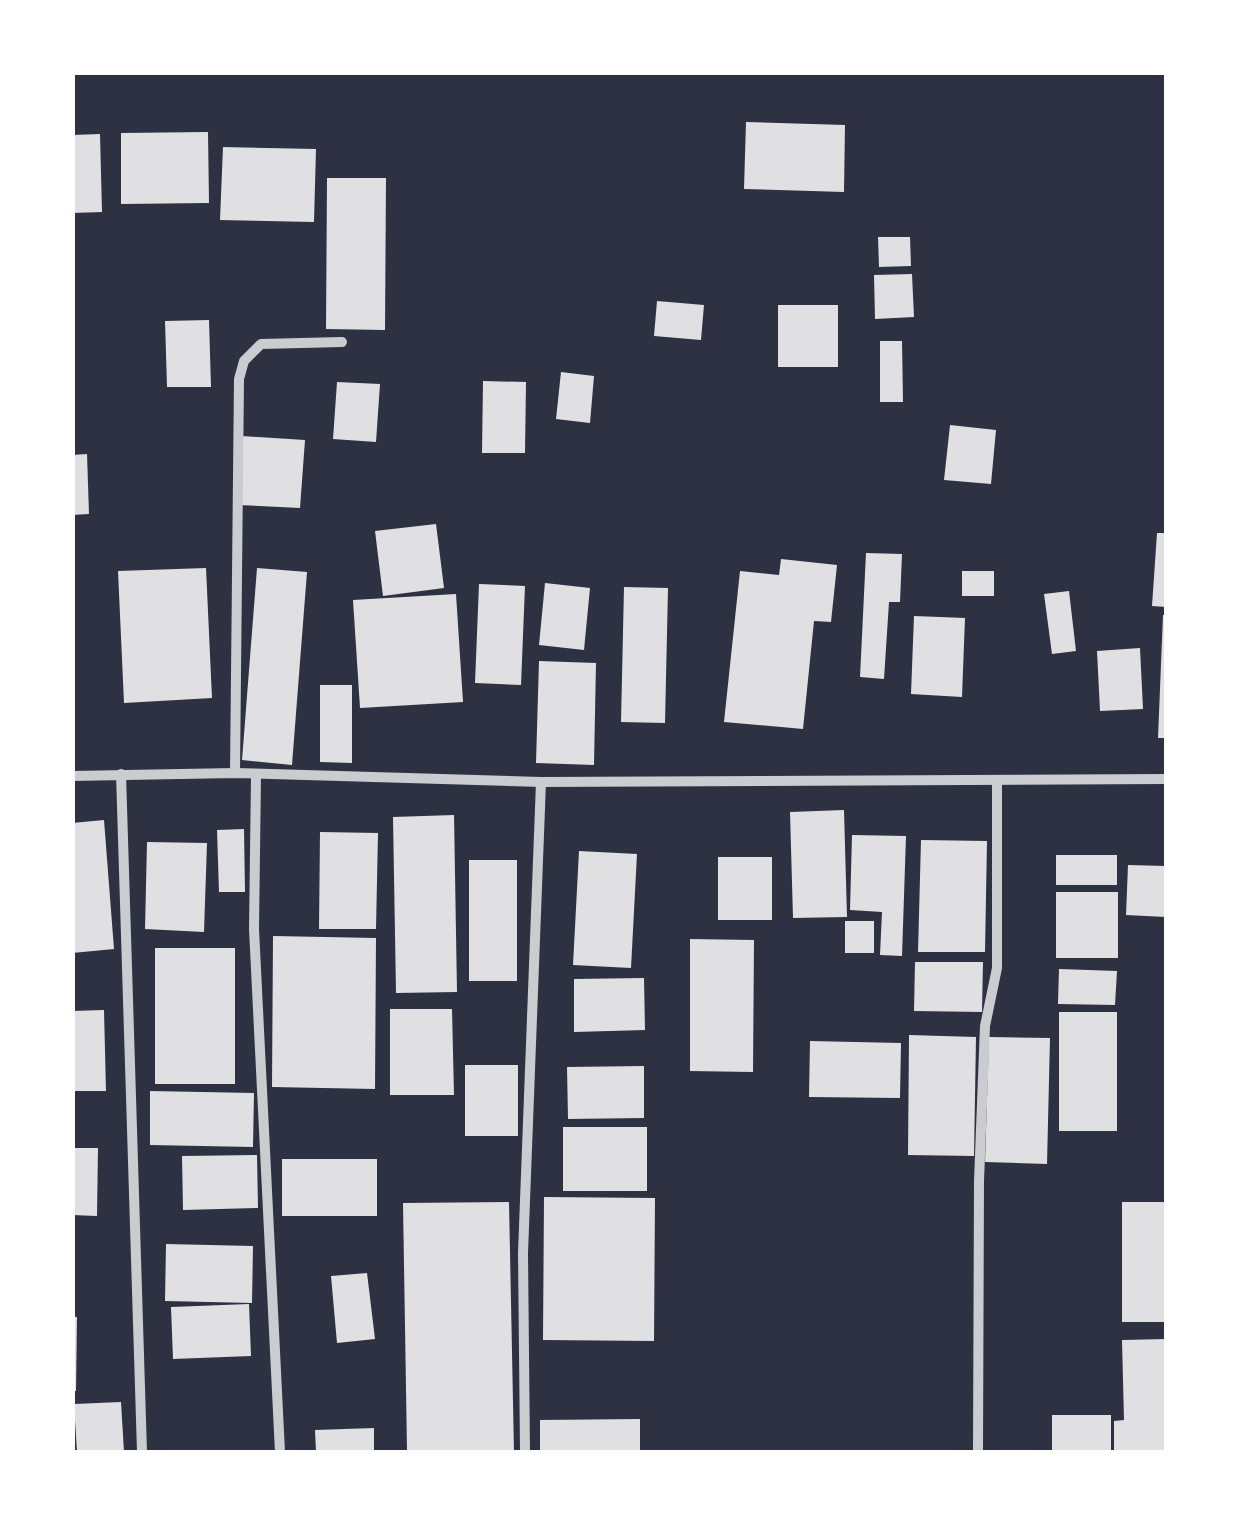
<svg xmlns="http://www.w3.org/2000/svg" width="1239" height="1525" font-family="Barlow,sans-serif">
	<style>
		.building { fill: #e0e0e3 }
		.lines { fill: none; stroke-linecap: round; stroke-linejoin: round }
		.minor { stroke: #caccd0; stroke-width: 10 }
	</style>
	<rect width="100%" height="100%" fill="#2d3142"/>
	<!-- building -->
	<g class="building">
		<polygon points="746,122 845,125 844,192 744,189"/>
		<polygon points="208,132 209,203 121,204 121,133"/>
		<polygon points="100,134 102,212 72,213 72,135"/>
		<polygon points="223,147 316,149 314,222 220,220"/>
		<polygon points="327,178 386,178 385,330 326,329"/>
		<polygon points="878,237 910,237 911,266 879,267"/>
		<polygon points="912,274 914,317 875,319 874,275"/>
		<polygon points="657,301 704,305 701,340 654,336"/>
		<rect x="778" y="305" width="60" height="62"/>
		<polygon points="209,320 211,387 167,387 165,321"/>
		<polygon points="880,341 902,341 903,402 880,402"/>
		<polygon points="561,372 594,376 590,423 556,419"/>
		<polygon points="483,381 526,382 525,453 482,453"/>
		<polygon points="337,382 380,384 376,442 333,439"/>
		<polygon points="950,425 996,430 991,484 944,480"/>
		<polygon points="242,436 305,440 300,508 238,505"/>
		<polygon points="87,454 89,514 72,515 72,455"/>
		<polygon points="436,524 444,588 383,596 375,531"/>
		<polygon points="1157,533 1166,533 1166,607 1152,606"/>
		<polygon points="866,553 902,554 900,602 889,602 884,679 860,677"/>
		<polygon points="781,559 837,565 831,622 814,621 803,729 724,722 740,571 779,575"/>
		<polygon points="206,568 212,698 124,703 118,571"/>
		<polygon points="257,568 307,572 292,765 242,760"/>
		<rect x="962" y="571" width="32" height="25"/>
		<polygon points="545,583 590,588 584,650 539,645"/>
		<polygon points="479,584 525,586 521,685 475,683"/>
		<polygon points="624,587 668,588 665,723 621,722"/>
		<polygon points="1069,591 1076,651 1052,654 1044,594"/>
		<polygon points="456,594 463,702 360,708 353,600"/>
		<polygon points="1163,615 1166,615 1166,738 1158,738"/>
		<polygon points="914,616 965,618 962,697 911,694"/>
		<polygon points="1140,648 1143,709 1100,711 1097,651"/>
		<polygon points="539,661 596,663 594,765 536,763"/>
		<polygon points="320,685 352,685 352,763 320,762"/>
		<polygon points="844,810 847,917 793,918 790,812"/>
		<polygon points="454,815 457,992 396,993 393,817"/>
		<polygon points="104,820 114,949 72,953 72,823"/>
		<polygon points="244,829 245,892 219,892 217,830"/>
		<polygon points="320,832 378,833 376,929 319,929"/>
		<polygon points="852,835 906,836 902,956 880,955 882,912 850,910"/>
		<polygon points="921,840 987,841 985,952 918,952"/>
		<polygon points="147,842 207,843 204,932 145,929"/>
		<polygon points="579,851 637,854 631,968 573,965"/>
		<rect x="1056" y="855" width="61" height="30"/>
		<rect x="718" y="857" width="54" height="63"/>
		<rect x="469" y="860" width="48" height="121"/>
		<polygon points="1128,865 1166,866 1166,917 1126,915"/>
		<rect x="1056" y="892" width="62" height="66"/>
		<rect x="845" y="921" width="29" height="32"/>
		<polygon points="273,936 376,938 375,1089 272,1087"/>
		<polygon points="690,939 754,940 753,1072 690,1071"/>
		<rect x="155" y="948" width="80" height="136"/>
		<polygon points="915,962 983,962 982,1012 914,1011"/>
		<polygon points="1059,969 1117,971 1115,1005 1058,1004"/>
		<polygon points="644,978 645,1030 574,1032 574,979"/>
		<polygon points="390,1009 452,1009 454,1095 390,1095"/>
		<polygon points="104,1010 106,1091 72,1091 72,1011"/>
		<rect x="1059" y="1012" width="58" height="119"/>
		<polygon points="909,1035 976,1037 974,1156 908,1155"/>
		<polygon points="989,1037 1050,1038 1047,1164 985,1162"/>
		<polygon points="810,1041 901,1043 900,1098 809,1097"/>
		<rect x="465" y="1065" width="53" height="71"/>
		<polygon points="644,1066 644,1118 568,1119 567,1067"/>
		<polygon points="150,1091 254,1093 253,1147 150,1145"/>
		<rect x="563" y="1127" width="84" height="64"/>
		<polygon points="72,1148 98,1148 97,1216 72,1215"/>
		<polygon points="257,1155 258,1208 183,1210 182,1156"/>
		<rect x="282" y="1159" width="95" height="57"/>
		<polygon points="544,1197 655,1198 654,1341 543,1340"/>
		<polygon points="509,1202 514,1452 407,1451 403,1203"/>
		<rect x="1122" y="1202" width="44" height="120"/>
		<polygon points="166,1244 253,1246 252,1303 165,1301"/>
		<polygon points="367,1273 375,1339 337,1343 331,1276"/>
		<polygon points="249,1304 251,1356 173,1359 171,1307"/>
		<polygon points="72,1317 77,1317 76,1391 72,1391"/>
		<polygon points="1166,1339 1166,1450 1114,1451 1114,1421 1124,1420 1122,1340"/>
		<polygon points="121,1402 124,1452 77,1452 74,1404"/>
		<rect x="1052" y="1415" width="59" height="37"/>
		<polygon points="640,1419 640,1452 540,1452 540,1420"/>
		<polygon points="374,1428 374,1452 316,1452 315,1430"/>
	</g>
	<g class="lines">
		<!-- minor -->
		<g class="minor">
			<polyline points="235,773 239,379 244,361 261,344 342,342"/>
			<polyline points="121,774 142,1452"/>
			<polyline points="72,776 235,773 541,782 1166,779"/>
			<polyline points="256,776 254,929 280,1452"/>
			<polyline points="525,1452 523,1253 541,782"/>
			<polyline points="978,1452 979,1181 985,1026 997,968 997,780"/>
		</g>
	</g>
	<!-- border -->
	<rect width="1239" height="1525" fill="none" stroke="#ffffff" stroke-width="150"/>
</svg>
